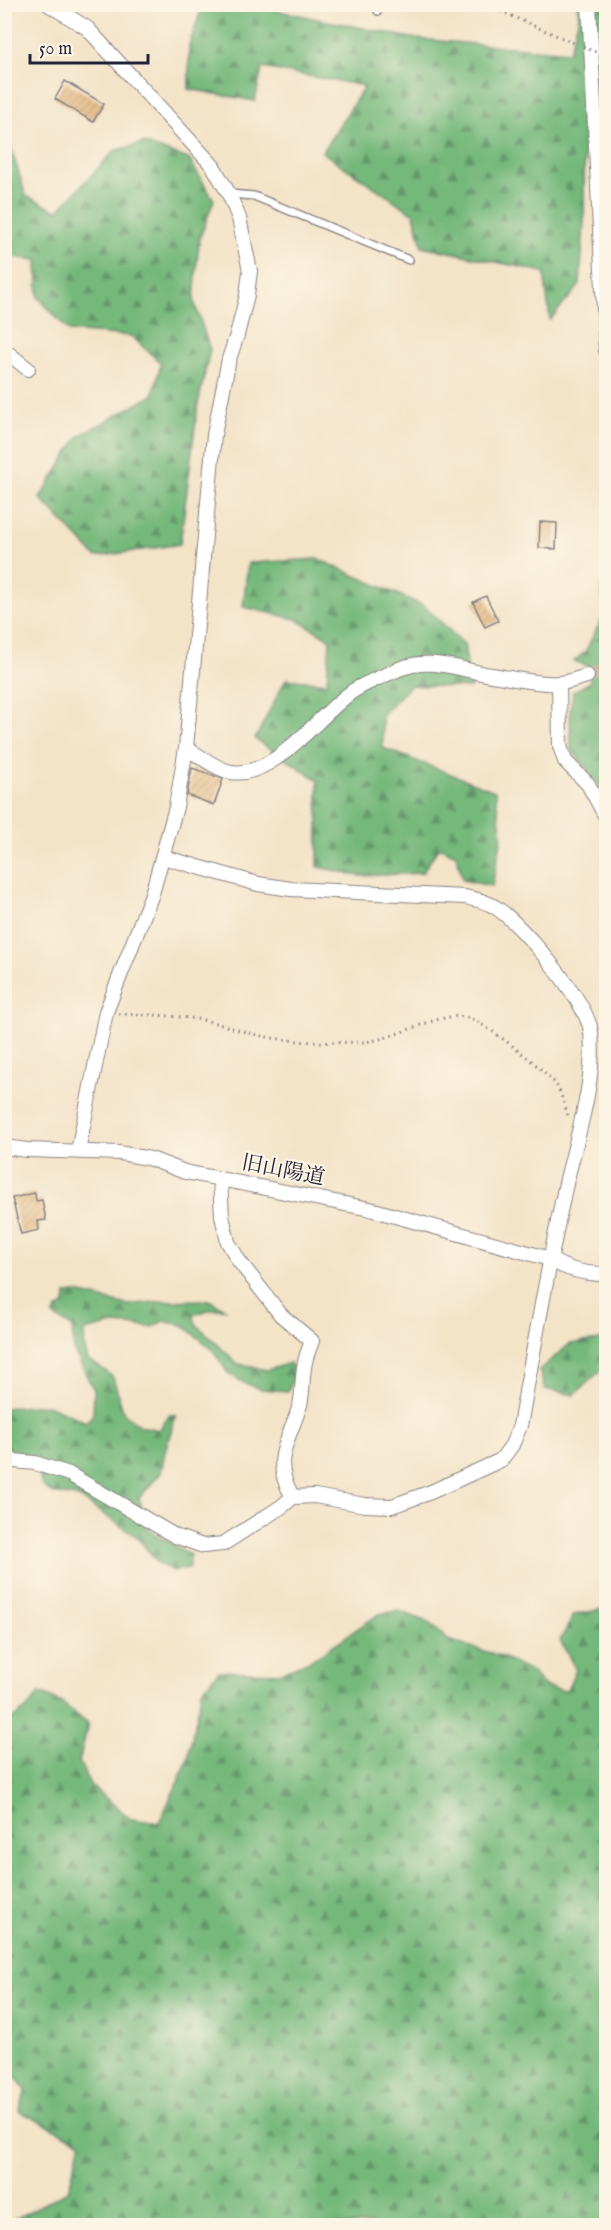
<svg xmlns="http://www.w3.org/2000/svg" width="611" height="2230" font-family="'IM FELL English','Noto Serif JP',serif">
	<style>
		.forest { fill: url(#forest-firs); stroke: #4c6d5c; stroke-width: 1.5 }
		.building { fill: url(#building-hatch) }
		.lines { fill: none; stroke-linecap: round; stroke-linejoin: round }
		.street-tunnel { stroke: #c9bcab; stroke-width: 14; stroke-dasharray: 14 7; stroke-linecap: butt }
		.lane-casing { stroke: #8a8281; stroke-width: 10 }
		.street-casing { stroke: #8a8281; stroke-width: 16 }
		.path { stroke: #8a8281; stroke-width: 3; stroke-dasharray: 1.5 4.5; stroke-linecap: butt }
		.lane { stroke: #fff; stroke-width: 7 }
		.street { stroke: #fff; stroke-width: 14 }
		.path-bridge { stroke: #8a8281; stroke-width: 3; stroke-dasharray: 1.5 4.5; stroke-linecap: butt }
		.labels { text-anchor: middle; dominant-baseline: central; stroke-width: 4.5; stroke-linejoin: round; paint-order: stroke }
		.street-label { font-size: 21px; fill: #22223b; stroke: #fcf5e5 }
	</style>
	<defs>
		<pattern id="forest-firs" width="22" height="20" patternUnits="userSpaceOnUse" patternTransform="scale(1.5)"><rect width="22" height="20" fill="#75b87c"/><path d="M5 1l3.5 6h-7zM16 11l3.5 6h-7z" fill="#609567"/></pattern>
		<pattern id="building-hatch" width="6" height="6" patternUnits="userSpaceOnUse" patternTransform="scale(1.5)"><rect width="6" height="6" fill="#e1b379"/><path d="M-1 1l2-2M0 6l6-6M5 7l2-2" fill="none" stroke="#b69164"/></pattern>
	</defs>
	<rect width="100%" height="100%" fill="#fcf5e5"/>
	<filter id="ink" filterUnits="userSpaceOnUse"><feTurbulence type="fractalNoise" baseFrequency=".0167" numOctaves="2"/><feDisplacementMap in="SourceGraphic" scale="12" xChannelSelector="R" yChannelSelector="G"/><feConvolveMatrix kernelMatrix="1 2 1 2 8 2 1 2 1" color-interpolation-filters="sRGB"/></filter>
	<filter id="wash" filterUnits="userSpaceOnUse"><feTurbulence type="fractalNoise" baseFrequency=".008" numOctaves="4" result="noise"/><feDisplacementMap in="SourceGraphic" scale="24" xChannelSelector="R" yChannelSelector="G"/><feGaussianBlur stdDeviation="1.35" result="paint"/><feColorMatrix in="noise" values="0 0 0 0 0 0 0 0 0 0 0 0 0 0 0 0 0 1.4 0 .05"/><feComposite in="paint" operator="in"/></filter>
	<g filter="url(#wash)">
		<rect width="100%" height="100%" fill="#f3e3c7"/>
		<!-- forest -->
		<g class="forest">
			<polygon points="244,4 417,39 569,52 579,17 577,5 606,5 606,45 585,92 584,223 580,285 550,320 544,272 422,246 414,214 322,152 365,86 262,68 255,101 189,89 189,45 203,5"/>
			<polygon points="5,129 26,196 58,211 114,151 143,143 189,159 214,200 199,240 194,301 210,350 198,404 180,544 96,557 40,498 79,436 153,395 161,363 131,336 69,331 38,297 37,260 5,256"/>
			<polygon points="318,559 424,606 464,644 471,688 411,685 382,715 383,748 495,791 502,836 492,886 463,880 456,855 439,847 422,873 360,876 318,867 318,780 255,739 286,679 327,683 330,639 296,619 243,607 248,563"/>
			<polygon points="606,587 606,805 600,786 571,749 570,711 573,692 590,682 588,666 574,661 585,652 606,611 601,588"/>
			<polygon points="77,1293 128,1305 162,1301 209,1300 225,1309 208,1310 193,1315 196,1324 238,1364 267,1370 290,1363 296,1371 288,1391 261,1389 244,1383 228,1373 213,1350 183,1325 163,1321 152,1327 113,1324 85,1331 84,1346 88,1360 103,1369 113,1377 123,1412 140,1426 159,1430 169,1415 176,1415 165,1451 161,1473 139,1498 147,1529 191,1555 188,1568 174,1571 159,1564 137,1537 78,1497 51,1493 41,1484 38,1457 5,1453 4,1408 48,1405 86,1422 93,1415 94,1390 74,1351 72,1327 53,1316 57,1309 65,1305 66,1294"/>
			<polygon points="606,1339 606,1373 599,1372 574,1395 545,1389 539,1370 570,1344"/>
			<polygon points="603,1609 606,1611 606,2225 7,2225 13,2220 68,2191 81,2142 19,2111 26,2090 5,2064 5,1724 26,1709 40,1693 62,1703 88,1724 79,1762 91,1786 131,1819 159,1823 187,1762 202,1690 219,1671 279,1673 310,1661 379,1614 399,1611 430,1623 448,1640 500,1656 529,1670 546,1687 566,1691 576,1670 560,1640 574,1615"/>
		</g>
		<g id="blocks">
			<!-- building -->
			<g class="building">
				<polygon points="65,81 104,104 93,122 55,99"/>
				<polygon points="540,522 557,523 556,549 539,548"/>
				<polygon points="486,596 498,621 485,627 473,602"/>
				<polygon points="192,768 223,779 214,805 187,795"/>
				<polygon points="35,1193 36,1201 42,1200 46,1220 38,1221 39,1230 21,1234 12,1198"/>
			</g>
		</g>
	</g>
	<g filter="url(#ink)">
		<use href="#blocks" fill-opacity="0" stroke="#8a8281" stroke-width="1.5"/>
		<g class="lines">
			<!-- street-tunnel -->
			<polyline class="street-tunnel" points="587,676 606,672"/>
			<!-- lane casing -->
			<g class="lane-casing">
				<g id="lane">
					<polyline points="378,11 379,4"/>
					<polyline points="229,194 254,196 409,260"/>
				</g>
			</g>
			<!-- street casing -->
			<g class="street-casing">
				<g id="street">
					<polyline points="48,4 87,28 213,166 229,194 239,218 250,271 247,295 237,335 229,359 214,435 186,748 176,807 152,894 106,1012 78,1151"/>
					<polyline points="589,4 606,350"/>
					<polyline points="4,350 28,369"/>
					<polyline points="559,683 560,746 565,761 588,784 606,817"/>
					<path d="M186,748C198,755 218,770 231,772C275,779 319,714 353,691C367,682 384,676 399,669C430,656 460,670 492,675C510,678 545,685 561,683C570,682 579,678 587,676"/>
					<path d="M4,1147L27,1150L120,1153L151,1159L185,1172L370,1209L550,1259C566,1270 587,1274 606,1274"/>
					<path d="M220,1180L222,1216L228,1242L239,1261L281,1315L312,1341C309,1349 305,1358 304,1368C302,1380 303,1393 300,1405C289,1441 270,1460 293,1497"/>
					<path d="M4,1460L35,1463L69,1474L175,1536L203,1546L223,1544L281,1507L293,1497L315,1496L365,1505L392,1506L431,1492L501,1460L512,1445L520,1426C534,1346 548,1267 565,1188C576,1139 596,1082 591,1032C588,1002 520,922 495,907C486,901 475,899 465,897L291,889L258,884L163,857"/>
				</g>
			</g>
			<!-- path -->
			<g class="path">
				<polyline points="484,4 576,44"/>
				<path d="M119,1014C145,1015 171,1015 197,1019C218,1022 237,1031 258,1035C292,1043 328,1043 362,1042C396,1041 443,1007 472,1019C488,1026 549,1072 557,1086C562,1095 565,1107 568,1116"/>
			</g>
			<!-- lane -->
			<use href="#lane" class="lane"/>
			<!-- street -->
			<use href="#street" class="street"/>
			<!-- path-bridge -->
			<polyline class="path-bridge" points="583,47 606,56"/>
		</g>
	</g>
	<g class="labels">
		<!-- street labels -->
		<g class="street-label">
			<text transform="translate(283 1171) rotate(11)">旧山陽道</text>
		</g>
	</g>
	<!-- margin -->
	<rect width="611" height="2230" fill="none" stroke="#fcf5e5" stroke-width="24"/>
	<!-- scale -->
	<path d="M30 54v9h118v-9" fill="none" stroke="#22223b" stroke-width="3"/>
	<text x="39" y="54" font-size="18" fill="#22223b" stroke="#fcf5e5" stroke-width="4.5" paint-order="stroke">50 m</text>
</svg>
